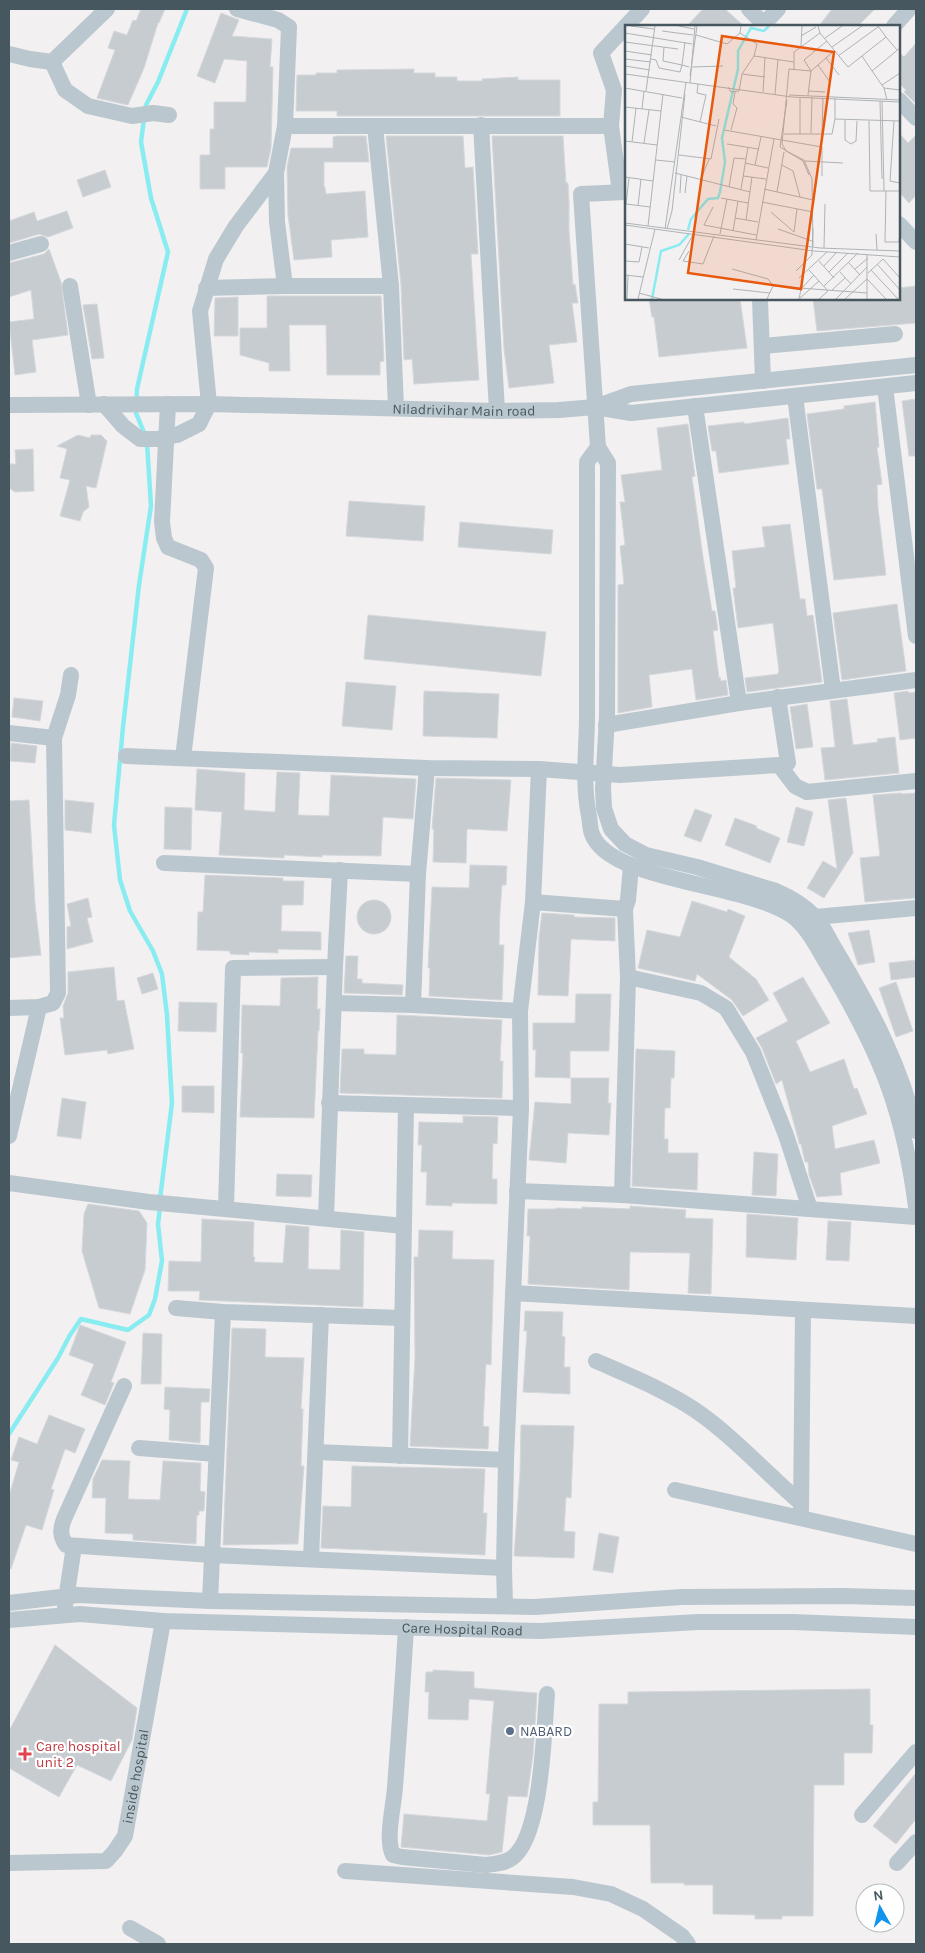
<svg xmlns="http://www.w3.org/2000/svg" width="925" height="1953" font-family="Karla,sans-serif">
	<style>
		.lines { fill: none; stroke-linecap: round; stroke-linejoin: round }
		.stream { stroke: #88ecf1; stroke-width: 4.5 }
		.building { fill: #c7ccd0; stroke: #d4d8dc }
		.minor { stroke: #bbc7ce; stroke-width: 16 }
		.service-dot { fill: #5c6f8a; stroke: #fff; stroke-width: 2 }
		.health-dot { fill: #e0444e; stroke: #fff; stroke-width: 2 }
		.labels { text-anchor: middle; dominant-baseline: central; stroke-width: 4.5; stroke-linejoin: round; paint-order: stroke }
		.street-label { font-size: 14px; fill: #47575f; stroke: #fff }
		.service-label { font-size: 14px; fill: #4e5e75; stroke: #fff; text-anchor: start }
		.health-label { font-size: 14px; fill: #be3a42; stroke: #fff; text-anchor: start }
		.inset-river { fill: none; stroke: #88ecf1; stroke-width: 2.5 }
		.inset-road { fill: none; stroke: #aeb3b7; stroke-width: 1 }
		.view { fill: #e8590c; fill-opacity: 0.15; stroke: #e8590c; stroke-width: 2.5 }
		.inset-edge { fill: none; stroke: #47575f; stroke-width: 2.5 }
	</style>
	<rect width="100%" height="100%" fill="#f3f0f1"/>
	<g class="lines">
		<!-- stream -->
		<g class="stream">
			<polyline points="145,111 146,105 158,82 187,9"/>
			<polyline points="144,119 141,142 151,198 168,252 137,389 136,413 145,435"/>
			<polyline points="147,443 151,506 139,585 123,727 114,825 120,880 130,911 153,951 162,974 167,1015 172,1103 160,1199"/>
			<polyline points="9,1434 58,1358 70,1335 81,1319 128,1330 149,1315 155,1299 162,1261 158,1224 160,1207"/>
		</g>
	</g>
	<!-- building -->
	<g class="building">
		<polygon points="141,9 165,9 159,23 158,23 144,68 128,105 97,98 115,50 108,48 114,31 127,35 133,20 136,21"/>
		<polygon points="703,9 725,9 744,26 687,26"/>
		<polygon points="832,9 875,9 858,26 819,26"/>
		<polygon points="221,13 239,20 232,36 272,39 270,67 273,67 271,148 267,167 225,167 225,189 200,189 200,155 210,155 210,129 214,129 214,102 246,102 247,61 224,59 215,83 197,76"/>
		<polygon points="916,43 916,104 904,92 906,90 899,83 899,52 904,57"/>
		<polygon points="414,69 414,73 435,73 435,77 457,77 457,81 482,81 482,79 518,77 518,80 560,80 560,116 337,116 337,111 296,111 297,75 316,75 316,73 337,73 337,70"/>
		<polygon points="899,133 908,143 916,135 916,195 909,203 899,192"/>
		<polygon points="337,136 366,136 369,162 324,162 324,187 325,187 326,194 365,191 368,237 331,240 332,257 294,260 288,215 287,167 291,148 333,148 333,137"/>
		<polygon points="386,136 463,136 465,168 473,167 478,254 471,254 479,380 414,384 412,359 404,360 401,285"/>
		<polygon points="492,136 563,136 566,183 568,183 569,201 569,230 573,285 575,284 578,303 572,303 577,342 549,345 554,383 509,388 504,349"/>
		<polygon points="105,170 111,187 83,197 77,180"/>
		<polygon points="67,211 73,228 48,237 39,234 9,243 9,221 34,212 37,221"/>
		<polygon points="49,249 61,282 68,335 32,340 36,372 15,375 9,322 34,319 31,290 9,297 9,263 44,254"/>
		<polygon points="916,286 916,323 817,331 813,299 899,299 899,288"/>
		<polygon points="267,296 381,296 384,361 380,362 380,375 327,375 326,325 289,325 290,371 269,371 269,363 240,355 240,328 267,328"/>
		<polygon points="238,297 238,336 214,336 215,298"/>
		<polygon points="649,299 740,299 747,348 659,357 654,317 652,317"/>
		<polygon points="97,304 104,358 92,359 83,305"/>
		<polygon points="916,399 916,456 909,456 902,401"/>
		<polygon points="875,402 879,447 877,448 882,484 877,485 878,508 886,575 834,580 822,489 817,489 807,414 844,409 844,406"/>
		<polygon points="788,418 790,439 786,439 789,464 719,473 716,451 712,451 708,426 744,422 744,424"/>
		<polygon points="688,424 695,476 692,477 703,557 712,611 715,611 718,630 713,631 719,678 720,677 721,681 726,680 728,695 696,700 692,669 649,675 652,707 618,713 618,585 624,584 620,546 625,545 620,502 625,502 621,475 662,470 657,428"/>
		<polygon points="78,435 90,438 91,435 101,435 107,441 96,488 86,486 89,507 83,512 80,521 60,516 70,480 60,478 67,449 57,446"/>
		<polygon points="33,449 34,491 15,492 9,488 9,464 16,464 15,450"/>
		<polygon points="349,501 425,506 423,541 346,536"/>
		<polygon points="460,522 553,530 551,554 458,547"/>
		<polygon points="790,524 800,599 805,599 807,616 813,615 822,682 747,692 745,678 778,674 779,671 773,623 738,628 733,588 736,588 732,551 765,547 762,527"/>
		<polygon points="897,604 906,671 842,680 833,613"/>
		<polygon points="368,615 546,632 541,676 364,659"/>
		<polygon points="346,682 396,686 392,730 342,726"/>
		<polygon points="424,691 499,694 497,738 423,736"/>
		<polygon points="908,691 909,693 916,692 916,738 900,740 894,693"/>
		<polygon points="14,698 43,701 40,721 12,717"/>
		<polygon points="847,699 853,745 878,742 877,739 895,737 899,773 825,780 821,748 835,747 830,701"/>
		<polygon points="807,704 813,747 796,749 790,707"/>
		<polygon points="11,743 37,746 35,763 10,761"/>
		<polygon points="197,769 245,773 244,810 275,812 277,772 300,773 298,815 329,816 331,775 416,779 413,819 383,817 381,856 322,855 322,857 284,855 284,858 219,855 222,812 195,810"/>
		<polygon points="436,778 511,780 507,831 467,829 466,863 433,862 434,829 432,829"/>
		<polygon points="901,793 902,794 916,793 916,898 865,902 860,858 880,856 873,795"/>
		<polygon points="846,798 853,853 824,898 807,888 823,861 837,869 828,800"/>
		<polygon points="29,800 35,904 41,955 9,958 9,801"/>
		<polygon points="65,800 94,803 91,833 65,830"/>
		<polygon points="165,807 192,808 191,850 164,849"/>
		<polygon points="796,807 813,812 804,846 787,842"/>
		<polygon points="695,809 712,815 701,842 684,836"/>
		<polygon points="735,818 757,826 756,828 780,838 770,863 725,845"/>
		<polygon points="470,865 507,866 506,885 502,885 500,912 499,945 504,945 502,1000 429,996 430,968 428,968 432,887 469,888"/>
		<polygon points="205,875 283,878 283,881 304,881 303,905 282,905 281,931 321,932 321,950 278,949 278,953 249,952 249,955 230,954 230,951 197,950 198,912 203,912"/>
		<polygon points="88,898 92,917 87,918 93,942 67,949 67,927 71,926 67,904"/>
		<circle cx="374" cy="917" r="17"/>
		<polygon points="692,901 727,912 728,909 745,916 729,957 756,979 769,1000 743,1016 732,1000 697,974 695,981 638,968 647,930 680,937"/>
		<polygon points="542,913 574,915 574,917 615,918 615,941 571,939 568,996 538,995 539,937"/>
		<polygon points="869,930 875,962 858,965 848,933"/>
		<polygon points="346,956 358,956 357,979 362,979 362,983 403,985 402,995 344,993"/>
		<polygon points="916,960 916,977 891,980 889,963"/>
		<polygon points="114,967 117,1001 124,1000 134,1049 108,1054 107,1050 65,1055 60,1018 64,1018 63,1006 68,993 68,972"/>
		<polygon points="153,973 158,989 142,994 137,978"/>
		<polygon points="318,977 317,1009 320,1009 319,1031 318,1031 314,1118 240,1117 243,1053 241,1053 242,1005 280,1006 281,978"/>
		<polygon points="803,977 830,1023 796,1041 810,1072 844,1059 854,1089 857,1088 867,1114 832,1126 835,1149 874,1140 880,1163 840,1173 842,1195 817,1197 809,1175 808,1162 805,1162 801,1144 799,1144 799,1142 782,1080 776,1084 762,1048 756,1038 788,1021 773,993"/>
		<polygon points="896,982 913,1031 896,1037 879,988"/>
		<polygon points="576,994 611,994 609,1051 570,1051 570,1078 535,1077 536,1050 533,1050 533,1023 575,1023"/>
		<polygon points="179,1002 217,1003 216,1032 178,1031"/>
		<polygon points="397,1015 502,1020 500,1061 503,1061 502,1098 340,1093 342,1049 364,1049 364,1054 396,1055"/>
		<polygon points="636,1049 675,1051 674,1078 671,1078 670,1108 665,1108 664,1139 668,1139 668,1153 698,1153 697,1190 632,1186"/>
		<polygon points="571,1078 609,1078 608,1103 611,1103 609,1135 568,1133 566,1163 529,1160 535,1102 571,1104"/>
		<polygon points="182,1086 214,1086 214,1113 182,1112"/>
		<polygon points="62,1098 86,1102 81,1139 57,1136"/>
		<polygon points="463,1116 498,1117 497,1144 493,1143 492,1179 497,1179 497,1204 452,1203 452,1206 426,1205 427,1172 421,1172 422,1145 418,1145 419,1122 463,1123"/>
		<polygon points="754,1152 778,1154 776,1196 752,1195"/>
		<polygon points="277,1174 312,1175 311,1197 276,1196"/>
		<polygon points="88,1204 139,1211 147,1223 145,1270 130,1314 99,1308 82,1251 84,1214"/>
		<polygon points="630,1206 686,1210 685,1218 713,1219 711,1294 688,1293 690,1253 630,1252 629,1290 528,1284 530,1236 527,1236 528,1209 556,1209 556,1208 582,1209 582,1207 630,1209"/>
		<polygon points="747,1214 798,1218 796,1260 746,1257"/>
		<polygon points="202,1219 254,1222 253,1257 255,1257 254,1262 283,1263 286,1225 309,1227 308,1269 340,1270 341,1230 364,1232 363,1307 199,1300 200,1291 168,1291 169,1261 201,1262"/>
		<polygon points="828,1221 851,1222 849,1261 826,1260"/>
		<polygon points="419,1230 453,1231 452,1259 494,1260 491,1365 486,1364 483,1426 489,1427 488,1449 410,1446 415,1358 414,1257 418,1257"/>
		<polygon points="525,1311 563,1312 562,1336 565,1337 564,1367 570,1367 570,1394 523,1392 527,1331 524,1331"/>
		<polygon points="80,1325 126,1342 111,1382 114,1383 105,1405 81,1395 94,1364 69,1355"/>
		<polygon points="232,1328 266,1329 265,1357 304,1358 301,1409 303,1409 301,1466 304,1466 298,1544 223,1545"/>
		<polygon points="143,1333 162,1334 161,1384 141,1384"/>
		<polygon points="165,1387 210,1389 209,1402 201,1402 200,1443 169,1440 170,1410 164,1409"/>
		<polygon points="49,1415 85,1429 75,1453 65,1449 51,1489 54,1490 42,1530 26,1525 11,1569 9,1568 9,1496 19,1462 11,1460 19,1437 37,1444"/>
		<polygon points="521,1425 574,1426 571,1498 566,1497 564,1531 575,1532 574,1558 514,1556 520,1472"/>
		<polygon points="102,1460 130,1461 128,1499 160,1500 163,1461 201,1463 200,1491 205,1492 204,1511 199,1511 199,1515 197,1515 196,1544 133,1540 133,1534 105,1533 106,1498 92,1498 93,1479"/>
		<polygon points="352,1466 485,1469 483,1513 487,1513 485,1555 321,1548 323,1506 351,1507"/>
		<polygon points="599,1533 619,1537 613,1573 593,1570"/>
		<polygon points="55,1645 137,1708 132,1740 111,1781 77,1765 59,1797 9,1768 9,1731"/>
		<polygon points="433,1670 474,1672 474,1688 537,1693 533,1755 527,1797 508,1796 502,1852 489,1855 401,1847 404,1814 487,1821 490,1794 486,1794 494,1701 469,1699 468,1720 428,1719 429,1692 425,1692 426,1672 433,1672"/>
		<polygon points="870,1689 870,1725 873,1725 872,1753 844,1753 844,1785 814,1785 813,1916 782,1916 782,1919 755,1919 755,1915 713,1914 713,1885 684,1885 684,1883 651,1883 650,1825 593,1825 593,1802 598,1802 599,1704 628,1704 628,1692"/>
		<polygon points="916,1773 916,1819 896,1844 873,1826"/>
	</g>
	<g class="lines">
		<!-- minor -->
		<g class="minor">
			<polyline points="749,9 764,24"/>
			<polyline points="762,26 778,9"/>
			<polyline points="894,26 909,9"/>
			<polyline points="9,54 30,59 52,62 107,9"/>
			<polyline points="52,62 65,90 88,106 132,116 153,113 169,115"/>
			<polyline points="899,100 916,118"/>
			<polyline points="481,125 497,411"/>
			<polyline points="285,126 611,126"/>
			<polyline points="375,126 391,286 396,408"/>
			<polyline points="276,173 277,222 285,286"/>
			<polyline points="620,192 611,126 614,90 601,53 642,9"/>
			<path d="M626,192L581,194L598,447L608,463L607,717L603,788L604,808L611,829L625,844L646,855L697,867L776,891C790,897 803,904 814,916C824,926 830,942 838,954C871,1009 902,1068 916,1131"/>
			<polyline points="899,224 916,242"/>
			<polyline points="9,253 41,244"/>
			<polyline points="70,286 89,405"/>
			<polyline points="206,288 285,286 391,286"/>
			<polyline points="760,299 763,381"/>
			<polyline points="763,346 895,334"/>
			<polyline points="885,387 916,636"/>
			<polyline points="795,396 833,690"/>
			<polyline points="104,404 123,426 140,439 157,439 177,435 199,424 209,404 200,311 216,259 236,226 276,173 285,126 289,27 278,20 237,9"/>
			<polyline points="168,404 162,522 164,538 168,547 201,560 206,568 183,758"/>
			<path id="s1" d="M9,405L209,404L497,411L559,410L595,407L631,413L916,383"/>
			<polyline points="598,406 631,394 916,365"/>
			<polyline points="695,406 739,703"/>
			<path d="M598,447L587,462C587,547 587,631 587,715C587,749 582,782 589,816C590,822 590,829 592,834C610,883 752,883 795,918C810,931 819,951 829,967C851,1004 876,1050 890,1091C903,1128 911,1168 916,1207"/>
			<polyline points="606,725 739,703 916,680"/>
			<polyline points="9,733 54,738"/>
			<polyline points="126,756 427,768 539,769 620,775 779,765 788,763 778,697"/>
			<polyline points="779,765 795,786 807,792 916,781"/>
			<polyline points="164,863 418,874"/>
			<polyline points="533,902 625,909"/>
			<polyline points="815,917 916,908"/>
			<polyline points="628,977 701,993 726,1008 753,1052 786,1135 810,1209"/>
			<polyline points="334,1003 413,1005 520,1011"/>
			<polyline points="413,1005 418,874 427,768"/>
			<polyline points="9,1008 39,1007 53,1003 58,993 54,738 68,695 71,675"/>
			<polyline points="329,1103 521,1108"/>
			<polyline points="9,1136 39,1007"/>
			<polyline points="9,1183 149,1202 404,1226"/>
			<polyline points="517,1191 622,1195 916,1217"/>
			<polyline points="622,1195 628,977 625,909 628,900 631,866"/>
			<polyline points="226,1208 233,968 335,967"/>
			<polyline points="326,1218 335,967 340,870"/>
			<polyline points="513,1293 916,1316"/>
			<polyline points="176,1308 223,1312 402,1318"/>
			<path d="M596,1361C630,1376 665,1390 695,1410C733,1436 766,1473 801,1503"/>
			<path d="M124,1386L64,1519C60,1530 60,1535 66,1545L212,1555L504,1568"/>
			<polyline points="139,1448 216,1454"/>
			<polyline points="316,1452 506,1460"/>
			<polyline points="400,1456 406,1106"/>
			<polyline points="675,1490 916,1544"/>
			<polyline points="801,1510 803,1310"/>
			<polyline points="311,1559 321,1315"/>
			<polyline points="210,1601 223,1312"/>
			<polyline points="9,1603 78,1595 210,1601 535,1607 682,1597 844,1596 916,1598"/>
			<polyline points="505,1605 504,1568 506,1460 521,1108 520,1011 533,902 539,769"/>
			<polyline points="65,1606 74,1546"/>
			<path id="s2" d="M9,1620L80,1614L163,1621L540,1631L698,1622H793L916,1627"/>
			<path d="M406,1627C403,1681 399,1734 395,1787C394,1805 385,1839 393,1855L402,1857L486,1865C495,1864 505,1863 512,1858C542,1837 544,1730 547,1694"/>
			<polyline points="862,1815 916,1752"/>
			<path id="s3" d="M9,1863L106,1861L115,1851L125,1836L163,1621"/>
			<polyline points="897,1863 916,1842"/>
			<polyline points="345,1871 573,1887 611,1894 643,1909 682,1936 688,1944"/>
			<polyline points="130,1928 158,1944"/>
		</g>
	</g>
	<!-- markers -->
	<circle class="service-dot" cx="510" cy="1731" r="5"/>
	<path class="health-dot" d="M22.5 1746.5h5v5h5v5h-5v5h-5v-5h-5v-5h5z"/>
	<g class="labels">
		<!-- street labels -->
		<g class="street-label">
			<text stroke="none"><textPath href="#s1" startOffset="455">Niladrivihar Main road</textPath></text>
			<text stroke="none"><textPath href="#s2" startOffset="454">Care Hospital Road</textPath></text>
			<text stroke="none"><textPath href="#s3" startOffset="189">inside hospital</textPath></text>
		</g>
		<!-- service labels -->
		<g class="service-label">
			<text x="520" y="1731">NABARD</text>
		</g>
		<!-- health labels -->
		<g class="health-label">
			<text x="36" y="1746">Care hospital<tspan x="36" dy="16">unit 2</tspan></text>
		</g>
	</g>
	<!-- overview -->
	<g transform="translate(625 25)">
		<rect width="275" height="275" fill="#f3f0f1"/>
		<path class="inset-river" d="M63,205L66,194L83,174L93,173L95,167L100,137L97,113L113,44V26L126,3L139,6L144,1M27,274L36,226L54,220L64,209"/>
		<path class="inset-road" d="M6,1L29,4M54,1L69,4M193,1L195,8L223,42L261,12L253,1M37,6L68,10M0,8L67,19M71,10L102,19L115,8L116,1M176,11L191,2M261,12L272,25M200,13L217,1M0,17L53,24M176,21L177,1M39,22L38,36L57,40L60,17M207,22L237,1M0,26L27,30M129,31L169,37M213,31L253,2M237,31L247,46L275,23M201,33L214,50M0,34L26,37M26,34L31,35L34,43L55,47L57,40L64,42M193,40L205,57M0,41L25,45M67,42L98,41M169,45V27L195,8M247,46L259,63L262,75M0,49L167,72L275,77M117,49L140,52M65,51L72,1M65,58L70,1M73,59L72,68L81,70L75,97M257,60L275,48M103,62L106,67L114,66L117,49L129,31L132,19L115,8M0,63L57,73M259,63L275,65M21,66L30,1M184,66L200,67M138,67L140,32M150,69L153,34M164,70L275,75M183,70L186,46L209,26M175,72V109M210,73V94L275,96M162,75L155,122L178,136L184,150M255,76L257,154M257,76L259,166M0,82L36,86M17,84L19,66M56,92L91,101M220,95V115L226,119L231,116L232,96M244,96L245,166H275M269,96L265,156L275,158M99,105L197,122V151M106,105L112,83L108,79L110,67M186,108L187,72M159,109H207L210,94M197,109L198,73M0,116L32,120M7,117L11,83M19,118L24,85M102,119L133,124M54,130L86,134L94,94M31,135L50,137M180,136L218,138M120,138L143,143M130,140L136,112M157,140L168,146L175,172M50,148L125,167M118,151L141,154M0,152L28,156M76,154L84,134M104,162L109,133L121,134M116,164L123,122M139,164L188,175M261,166L260,217H274L275,207M152,167L159,127M55,168L56,150M60,168L62,151M96,173L123,178M137,177L188,187M1,179L4,153M1,179L25,182M13,181L16,154M88,182L79,200L131,210M146,187L169,207M110,193L133,197M121,195L127,152M0,198L195,223L275,226M0,200L189,226L275,232M23,201L38,69M40,204L61,57M42,204L47,186L60,69M153,204L187,216M108,206L113,176M169,207L172,184M95,209L102,174M251,209L252,225M131,215L149,114M0,219L24,223M188,221L187,154L179,135L161,126L157,119L164,44L186,46L179,35L202,16M199,223L200,179M64,226L58,236L78,239L89,211M54,235L69,208M0,236L14,237L17,222M194,236L209,253M224,238L235,250M252,239L275,265M199,241L211,228M107,244L143,254L148,261L142,274M230,244L243,233M184,245L203,266L194,274M246,245L273,274M171,246L187,230L188,203M204,247L223,228M215,247L226,259M243,248L258,234L275,253M0,250L18,252M174,253L202,227M148,261L242,268M199,261L233,228M108,264L145,268M206,266L220,253M14,268L36,274M175,273L194,256M2,274L3,250M13,274L30,204M174,274L176,264L189,250M211,274L242,242M220,274L242,254L261,274M242,274V229"/>
		<path class="view" d="M97,11L209,27L176,264L63,248Z"/>
		<rect width="275" height="275" class="inset-edge"/>
	</g>
	<!-- border -->
	<rect width="925" height="1953" fill="none" stroke="#47575f" stroke-width="20"/>
	<!-- north arrow -->
	<g transform="translate(880 1908) rotate(352)"><circle r="24" fill="#ffffff" stroke="#b5bcbf"/>
	<path d="M0-4L9 19L0 12L-9 19Z" fill="#1094ed"/>
	<text y="-8" font-size="14" font-weight="bold" text-anchor="middle" fill="#47575f">N</text>
	</g>
</svg>
